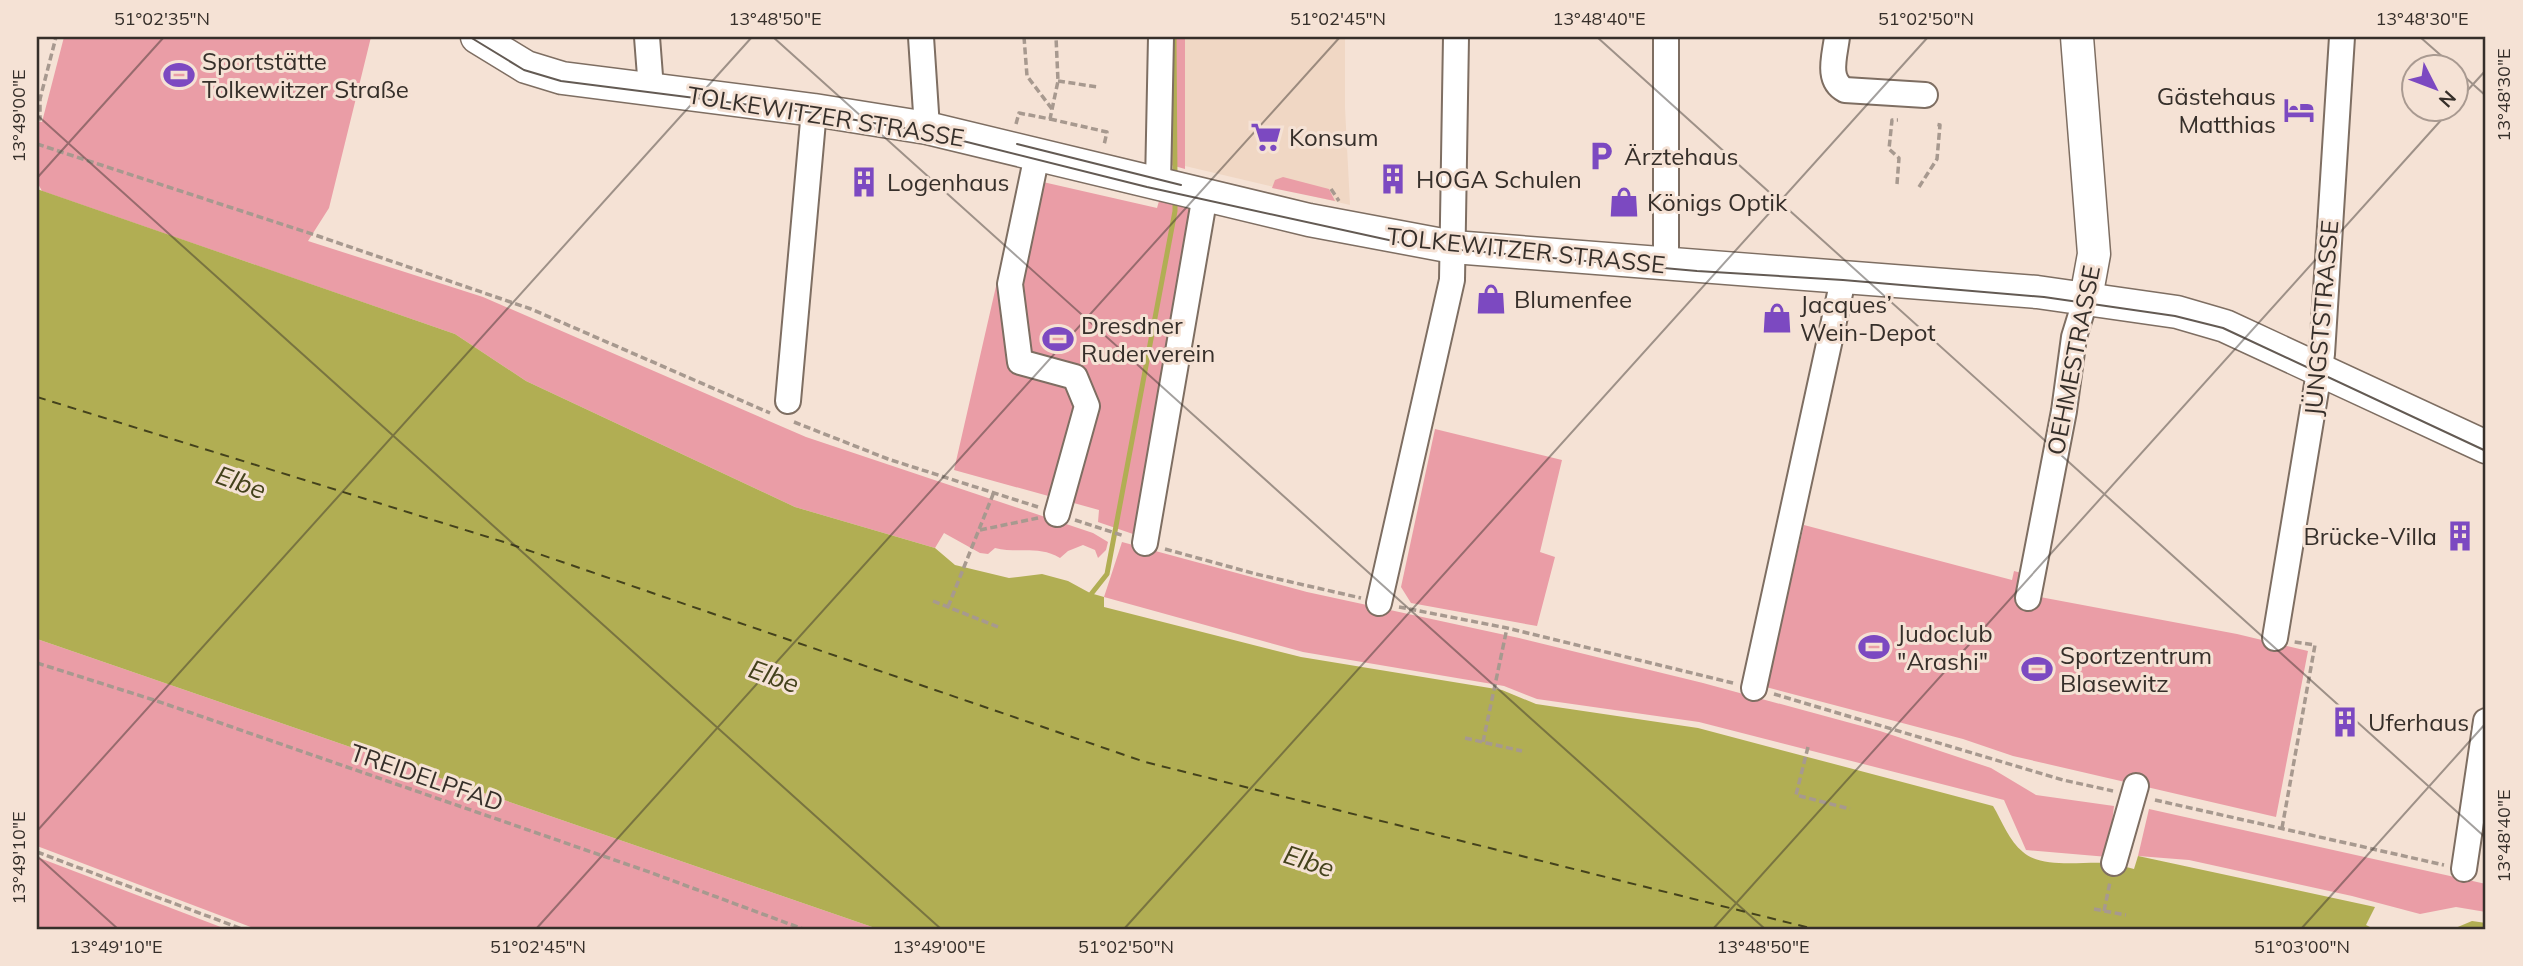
<svg xmlns="http://www.w3.org/2000/svg" width="2523" height="966" font-family="Mulish,sans-serif">
	<style>
		.built { fill: #f0d7c4 }
		.green { fill: #ea9da6 }
		.water { fill: #b1ae53 }
		.lines { fill: none; stroke-linecap: round; stroke-linejoin: round }
		.stream { stroke: #b1ae53; stroke-width: 5 }
		.ferry { stroke: #44421c; stroke-width: 2; stroke-dasharray: 9 7; stroke-linecap: butt }
		.minor-casing { stroke: #7e6e62; stroke-width: 28 }
		.major-casing { stroke: #7e6e62; stroke-width: 35 }
		.path { stroke: #a7998f; stroke-width: 3.5; stroke-dasharray: 7 3.5; stroke-linecap: butt }
		.minor { stroke: #fff; stroke-width: 24 }
		.major { stroke: #fff; stroke-width: 32 }
		.tram { stroke: #635a53; stroke-width: 2 }
		.ticks { fill: none; stroke: #362f2a; stroke-width: 2; stroke-opacity: 0.45 }
		.labels { text-anchor: middle; dominant-baseline: central; stroke-width: 6; stroke-linejoin: round; paint-order: stroke }
		.poi-label { font-size: 24px; fill: #362f2a; stroke: #f5e2d5; text-anchor: start }
		.street-label { font-size: 24px; fill: #362f2a; stroke: #f5e2d5 }
		.water-label { font-size: 26px; font-style: italic; fill: #44421c; stroke: #f5e2d5 }
		.neatline { fill: none; stroke: #362f2a; stroke-width: 2.5 }
		.ticks-label { font-size: 18px; text-anchor: middle; fill: #362f2a }
	</style>
	<rect width="100%" height="100%" fill="#f5e2d5"/>
	<!-- built -->
	<polygon class="built" points="1184,37 1345,37 1345,108 1350,205 1185,166"/>
	<!-- green -->
	<g class="green">
		<path d="M64,37H371L329,208L308,241L483,297L806,437L1093,533L1108,542L1106,550L1098,558L1095,550L1083,545L1068,551L1060,558C1038,545 1018,554 995,548L988,554L980,553L944,533L935,548L795,507L526,381L455,334L42,191L37,182V121L42,122Z"/>
		<polygon points="1164,37 1185,37 1185,169 1164,163"/>
		<polygon points="1021,177 1157,208 1159,201 1193,210 1133,534 1098,522 1099,510 954,470"/>
		<polygon points="1283,177 1329,189 1335,201 1272,188 1275,180"/>
		<polygon points="1435,429 1562,460 1540,552 1555,557 1537,626 1411,603 1401,587"/>
		<polygon points="1804,525 2012,580 2014,571 2045,579 2040,597 2237,634 2308,651 2276,817 2013,756 1963,739 1766,687"/>
		<polygon points="1122,542 1307,592 1519,638 1703,683 1880,731 1991,768 2036,795 2114,806 2108,857 2026,850 2004,800 1699,722 1537,699 1504,686 1303,652 1104,597"/>
		<polygon points="37,639 878,929 256,929 37,846"/>
		<polygon points="2149,809 2486,884 2486,912 2456,907 2420,914 2352,896 2189,860 2138,856"/>
		<polygon points="37,857 226,929 37,929"/>
	</g>
	<!-- water -->
	<g class="water">
		<path d="M37,189L455,334L526,381L795,507L935,548L955,565L1009,578L1042,574L1068,581L1090,593L1104,597V607L1301,657L1502,690L1536,704L1698,728L1993,806C2002,821 2009,841 2023,852C2042,869 2084,861 2107,863C2116,864 2125,867 2134,869L2138,856L2375,907L2366,925L2374,929H878L37,639Z"/>
		<polygon points="2472,921 2486,923 2486,929 2453,929"/>
	</g>
	<g class="lines">
		<!-- stream -->
		<g class="stream">
			<polyline points="1174,37 1175,177"/>
			<polyline points="1088,598 1107,574 1175,211 1175,197"/>
		</g>
		<!-- ferry -->
		<polyline class="ferry" points="37,397 504,542 1145,762 1814,929"/>
		<!-- minor casing -->
		<g class="minor-casing">
			<g id="minor">
				<polyline points="647,37 651,89"/>
				<polyline points="921,37 927,128"/>
				<path d="M1837,37C1835,55 1826,80 1845,90L1925,95"/>
				<polyline points="1037,155 1010,284 1020,362 1075,377 1087,406 1057,514"/>
				<polyline points="1158,184 1161,37"/>
				<polyline points="1666,265 1666,37"/>
				<polyline points="788,401 814,110"/>
				<polyline points="1145,543 1205,195"/>
				<polyline points="2028,598 2064,411 2074,337 2086,298"/>
				<polyline points="1379,603 1452,280 1456,37"/>
				<polyline points="2275,638 2322,354 2342,37"/>
				<polyline points="1754,688 1844,275"/>
				<polyline points="2114,863 2136,786"/>
				<polyline points="2464,869 2486,721"/>
			</g>
		</g>
		<!-- major casing -->
		<g class="major-casing">
			<g id="major">
				<polyline points="477,37 526,67 562,78 814,110 927,128 1309,220 1453,247 2037,292 2177,312 2225,326 2486,447"/>
				<polyline points="2077,37 2094,254 2086,298"/>
			</g>
		</g>
		<!-- path -->
		<g class="path">
			<polyline points="1024,37 1027,76 1052,109"/>
			<polyline points="1058,81 1098,87"/>
			<polyline points="37,118 40,119 40,99 56,37"/>
			<polyline points="1050,119 1107,132 1104,145"/>
			<polyline points="1016,124 1019,113 1050,119 1058,81 1056,37"/>
			<polyline points="37,144 318,236 531,309 770,413"/>
			<polyline points="1897,184 1899,158 1889,149 1892,120 1898,120"/>
			<polyline points="1919,187 1937,159 1940,125 1935,124"/>
			<polyline points="1331,189 1339,201"/>
			<polyline points="794,422 888,459 1038,507"/>
			<polyline points="1075,520 1124,536"/>
			<polyline points="980,530 1038,518"/>
			<polyline points="1165,549 1256,574 1361,598"/>
			<polyline points="933,601 998,627"/>
			<polyline points="948,607 994,492"/>
			<polyline points="1399,607 1507,628 1733,683"/>
			<polyline points="37,663 157,701 652,873 803,929"/>
			<polyline points="1774,694 2063,780 2113,791"/>
			<polyline points="1465,738 1522,751"/>
			<polyline points="1483,742 1507,628"/>
			<polyline points="1808,747 1796,795 1850,809"/>
			<polyline points="2155,800 2444,865"/>
			<polyline points="2282,828 2315,645 2294,642"/>
			<polyline points="37,852 242,929"/>
			<polyline points="2094,909 2126,915"/>
			<polyline points="2104,911 2110,882"/>
		</g>
		<!-- minor -->
		<use href="#minor" class="minor"/>
		<!-- major -->
		<use href="#major" class="major"/>
		<!-- tram -->
		<g class="tram">
			<polyline points="470,37 524,70 561,81 814,113 927,132 1147,187 1416,246 1697,271 1843,280 2044,297 2175,316 2223,328 2486,451"/>
			<polyline points="1017,144 1181,185"/>
		</g>
	</g>
	<!-- ticks -->
	<path class="ticks" d="M773,37L1765,929M1597,37L2486,838M2420,37L2453,66M2456,69L2486,96M2456,103L2486,70M37,115L941,929M37,178L164,37M37,831L752,37M37,856L118,929M536,929L1340,37M1124,929L1928,37M1713,929L2452,108M2301,929L2486,723"/>
	<!-- icons -->
	<defs>
		<g id="stadium-bare" transform="scale(2.415)"><path d="M0-5a6.5 5 0 1 0 0 10a6.5 5 0 1 0 0-10ZM-3.5-1.8h7v3.6h-7Z" fill="#7c49c1" stroke="#f5e2d5" stroke-width="2.5" paint-order="stroke"/></g>
		<g id="hotel-bare" transform="scale(2.415)"><path d="M-6-4.5h1.5V1H6V5H4.5V3h-9V5H-6ZM-4 0a1.8 1.8 0 1 1 3.6 0ZM.5 0V-2.5h3Q6-2.5 6 0Z" fill="#7c49c1" stroke="#f5e2d5" stroke-width="2.5" paint-order="stroke"/></g>
		<g id="supermarket-bare" transform="scale(2.415)"><path d="M-6-5.5h2.5l.6 2H6L4.5 2H-2.5L-4.4-4H-6ZM-1.5 3.2a1.3 1.3 0 1 0 .1 0ZM3 3.2a1.3 1.3 0 1 0 .1 0Z" fill="#7c49c1" stroke="#f5e2d5" stroke-width="2.5" paint-order="stroke"/></g>
		<g id="parking-bare" transform="scale(2.415)"><path d="M-3.5-5.5H1a3.5 3.5 0 0 1 0 7H-1V5.5H-3.5ZM-1-3.4V-.6H.8a1.4 1.4 0 0 0 0-2.8Z" fill="#7c49c1" stroke="#f5e2d5" stroke-width="2.5" paint-order="stroke"/></g>
		<g id="building-bare" transform="scale(2.415)"><path d="M-4-6H4V6H1V3H-1V6H-4ZM-2.5-4.3h1.7v1.8h-1.7ZM.8-4.3h1.7v1.8H.8ZM-2.5-1h1.7V.8h-1.7ZM.8-1h1.7V.8H.8Z" fill="#7c49c1" stroke="#f5e2d5" stroke-width="2.5" paint-order="stroke"/></g>
		<g id="shop-bare" transform="scale(2.415)"><path d="M-5-2.5h2.3a2.7 3.5 0 0 1 5.4 0H5L5.5 6h-11ZM-1.5-2.5h3a1.5 2.3 0 0 0-3 0Z" fill="#7c49c1" stroke="#f5e2d5" stroke-width="2.5" paint-order="stroke"/></g>
	</defs>
	<g fill-rule="evenodd">
		<use href="#stadium-bare" x="179" y="75"/>
		<use href="#hotel-bare" x="2299" y="110"/>
		<use href="#supermarket-bare" x="1266" y="137"/>
		<use href="#parking-bare" x="1601" y="156"/>
		<use href="#building-bare" x="1393" y="179"/>
		<use href="#building-bare" x="864" y="182"/>
		<use href="#shop-bare" x="1624" y="202"/>
		<use href="#shop-bare" x="1491" y="299"/>
		<use href="#shop-bare" x="1777" y="318"/>
		<use href="#stadium-bare" x="1058" y="339"/>
		<use href="#building-bare" x="2460" y="536"/>
		<use href="#stadium-bare" x="1874" y="647"/>
		<use href="#stadium-bare" x="2037" y="669"/>
		<use href="#building-bare" x="2345" y="722"/>
	</g>
	<g class="labels">
		<!-- poi labels -->
		<g class="poi-label">
			<text x="202" y="61">Sportstätte<tspan x="202" dy="28">Tolkewitzer Straße</tspan></text>
			<text x="2276" y="96" text-anchor="end">Gästehaus<tspan x="2276" dy="28">Matthias</tspan></text>
			<text x="1289" y="137">Konsum</text>
			<text x="1624" y="156">Ärztehaus</text>
			<text x="1416" y="179">HOGA Schulen</text>
			<text x="887" y="182">Logenhaus</text>
			<text x="1647" y="202">Königs Optik</text>
			<text x="1514" y="299">Blumenfee</text>
			<text x="1800" y="304">Jacques’<tspan x="1800" dy="28">Wein-Depot</tspan></text>
			<text x="1081" y="325">Dresdner<tspan x="1081" dy="28">Ruderverein</tspan></text>
			<text x="2437" y="536" text-anchor="end">Brücke-Villa</text>
			<text x="1897" y="633">Judoclub<tspan x="1897" dy="28">"Arashi"</tspan></text>
			<text x="2060" y="655">Sportzentrum<tspan x="2060" dy="28">Blasewitz</tspan></text>
			<text x="2368" y="722">Uferhaus</text>
		</g>
		<!-- street labels -->
		<g class="street-label">
			<text transform="translate(826 116) rotate(9)">TOLKEWITZER STRASSE</text>
			<text transform="translate(1526 250) rotate(6)">TOLKEWITZER STRASSE</text>
			<text transform="translate(2321 318) rotate(-85)">JÜNGSTSTRASSE</text>
			<text transform="translate(2073 360) rotate(-79)">OEHMESTRASSE</text>
			<text transform="translate(427 777) rotate(19)">TREIDELPFAD</text>
		</g>
		<!-- water labels -->
		<g class="water-label">
			<text transform="translate(241 482) rotate(20)">Elbe</text>
			<text transform="translate(774 676) rotate(20)">Elbe</text>
			<text transform="translate(1309 861) rotate(18)">Elbe</text>
		</g>
	</g>
	<!-- border -->
	<rect width="2523" height="966" fill="none" stroke="#f5e2d5" stroke-width="77"/>
	<!-- north arrow -->
	<g transform="translate(2435 88) rotate(132)"><circle r="33" fill="#f5e2d5" stroke="#a99a91" stroke-width="2"/>
	<path d="M0-5L12 26L0 18L-12 26Z" fill="#7c49c1"/>
	<text y="-10" font-size="19" font-weight="bold" text-anchor="middle" fill="#362f2a">N</text>
	</g>
	<rect x="38" y="38" width="2446" height="890" class="neatline"/>
	<g class="ticks-label">
		<text x="162" y="25">51°02'35"N</text>
		<text x="775" y="25">13°48'50"E</text>
		<text x="1338" y="25">51°02'45"N</text>
		<text x="1599" y="25">13°48'40"E</text>
		<text x="1926" y="25">51°02'50"N</text>
		<text x="2422" y="25">13°48'30"E</text>
		<text transform="translate(2504 95) rotate(-90)" y="6">13°48'30"E</text>
		<text transform="translate(19 116) rotate(-90)" y="6">13°49'00"E</text>
		<text transform="translate(2504 836) rotate(-90)" y="6">13°48'40"E</text>
		<text transform="translate(19 858) rotate(-90)" y="6">13°49'10"E</text>
		<text x="116" y="953">13°49'10"E</text>
		<text x="538" y="953">51°02'45"N</text>
		<text x="939" y="953">13°49'00"E</text>
		<text x="1126" y="953">51°02'50"N</text>
		<text x="1763" y="953">13°48'50"E</text>
		<text x="2302" y="953">51°03'00"N</text>
	</g>
</svg>
